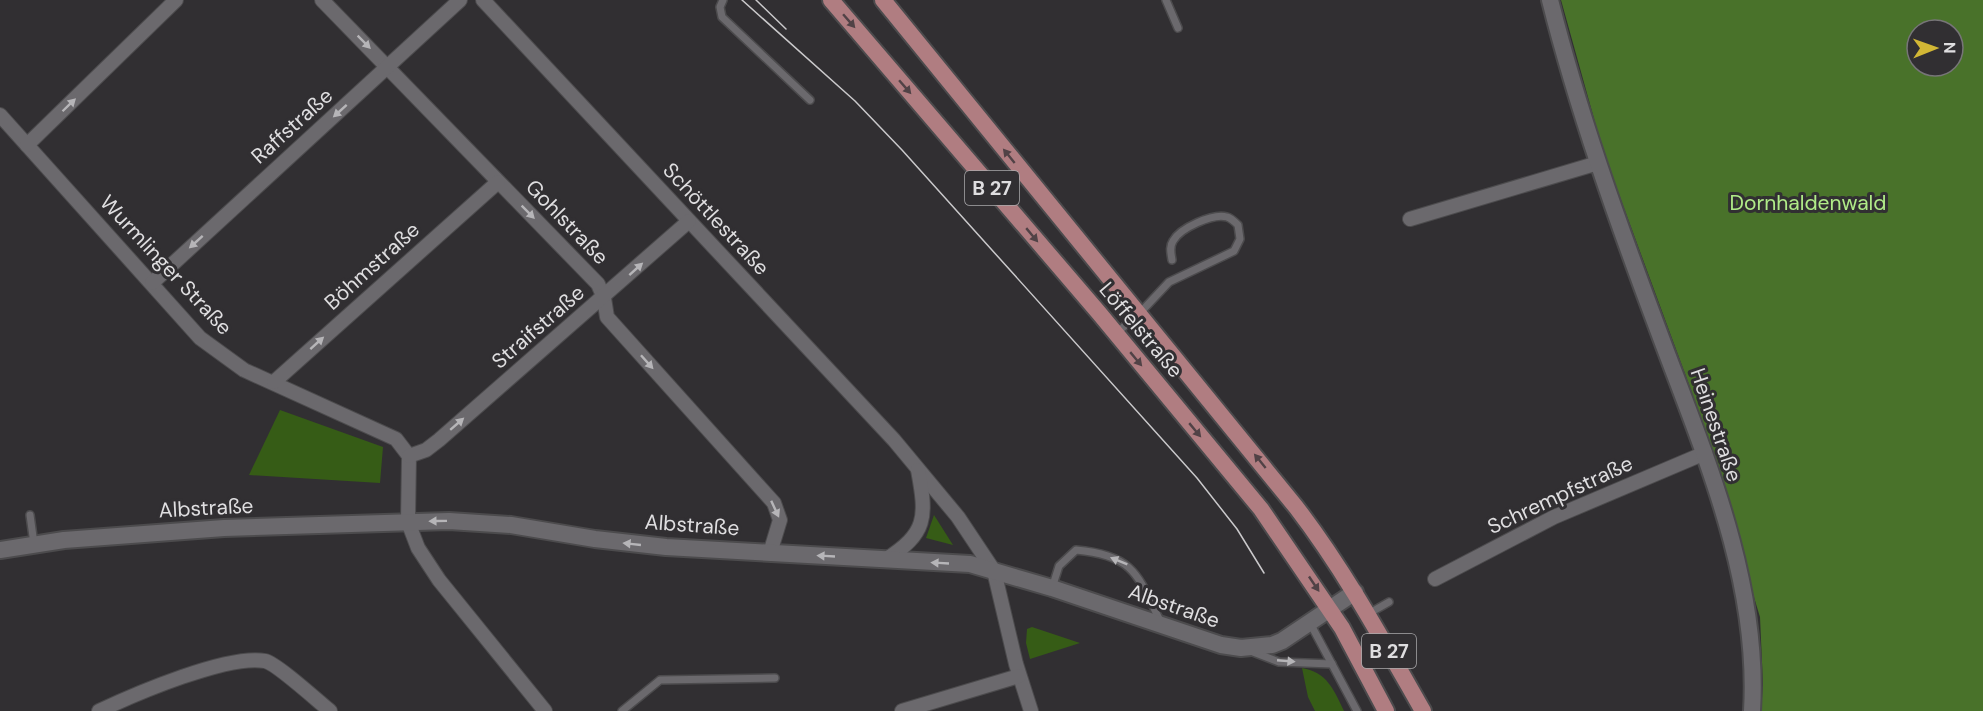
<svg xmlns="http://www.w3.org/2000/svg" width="1983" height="711" font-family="'DM Sans',sans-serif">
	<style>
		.green { fill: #365c16 }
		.forest { fill: #49722a; fill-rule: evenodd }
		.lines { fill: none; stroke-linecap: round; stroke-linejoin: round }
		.service-casing { stroke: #4c4b4d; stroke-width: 10 }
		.minor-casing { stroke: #4c4b4d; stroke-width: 16 }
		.tertiary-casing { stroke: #4c4b4d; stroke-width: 20 }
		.primary-casing { stroke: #4c4b4d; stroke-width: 20 }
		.service { stroke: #6b696d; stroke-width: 7 }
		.minor { stroke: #6b696d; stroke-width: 14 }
		.tertiary { stroke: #6b696d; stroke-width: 16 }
		.primary { stroke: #b07d81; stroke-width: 16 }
		.tram { stroke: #cac9cb; stroke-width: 1.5 }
		.oneway { fill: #514246 }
		.oneway2 { fill: #b6b5b8 }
		.labels { text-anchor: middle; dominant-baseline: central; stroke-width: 6; stroke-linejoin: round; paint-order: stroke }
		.shield { fill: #312f32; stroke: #abaaac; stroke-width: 1.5 }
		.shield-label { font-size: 20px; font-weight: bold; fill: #dfdee0 }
		.street-label { font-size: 21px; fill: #dfdee0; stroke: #312f32 }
		.park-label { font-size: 21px; fill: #b0eb88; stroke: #312f32 }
	</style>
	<rect width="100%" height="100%" fill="#312f32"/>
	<!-- green -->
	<g class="green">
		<polygon points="280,410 383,447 380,483 249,475"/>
		<polygon points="934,515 953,545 926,538"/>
		<polygon points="1032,627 1080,643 1030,659 1026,643 1027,629"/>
		<path d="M1302,668C1327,672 1334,690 1344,711H1315L1308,697Z"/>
	</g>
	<!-- forest -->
	<path class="forest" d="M1561,0H1983V711H1761L1763,685L1760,617L1691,390L1603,151ZM1917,30H1953V66H1917Z"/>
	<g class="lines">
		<!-- service casing -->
		<g class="service-casing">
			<g id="service">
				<polyline points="723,0 720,7 722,17 810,100"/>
				<polyline points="1166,0 1178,28"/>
				<path d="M1115,334L1139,314L1169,282L1234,251L1240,239L1238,225C1235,222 1231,218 1227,217C1213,213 1180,228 1173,241C1169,247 1171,253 1172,260"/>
				<polyline points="30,515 34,544"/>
				<path d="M1052,588L1059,566L1076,550C1134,555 1138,575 1161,623"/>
				<polyline points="1368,614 1389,602"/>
				<polyline points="1310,623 1357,711"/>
				<polyline points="1253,652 1279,662 1332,664"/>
				<polyline points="622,711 660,680 775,678"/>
			</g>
		</g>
		<!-- minor casing -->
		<g class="minor-casing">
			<g id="minor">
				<polyline points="322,0 598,284 604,298 607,317 774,503 780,520 770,553"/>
				<polyline points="483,0 894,440 958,517 994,571 1016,664 1031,711"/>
				<polyline points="0,115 200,338 244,370 396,439 409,456 408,522 418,548 439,580 545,711"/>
				<polyline points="27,145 176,0"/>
				<polyline points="1410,219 1598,163"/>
				<polyline points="152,283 460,0"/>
				<polyline points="274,382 498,182"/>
				<polyline points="409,456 426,450 439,440 689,221"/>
				<path d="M885,560C927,533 927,518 918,470"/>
				<polyline points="1435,579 1554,517 1705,453"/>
				<path d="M99,711C135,694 228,654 265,661C276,663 319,702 330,711"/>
				<polyline points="902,711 1019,676"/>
			</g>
		</g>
		<!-- tertiary casing -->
		<g class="tertiary-casing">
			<g id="tertiary">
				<path d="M1550,0C1578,111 1617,220 1657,327C1702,449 1760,578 1752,711"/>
				<polyline points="0,550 64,540 224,528 449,521 511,525 595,539 666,547 970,564 1052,588 1221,645 1241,648 1272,645 1282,641 1355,592"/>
			</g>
		</g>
		<!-- primary casing -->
		<g class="primary-casing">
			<g id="primary">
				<polyline points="831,0 1099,313 1261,509 1342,628 1386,711"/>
				<path d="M883,0L1296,507C1345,571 1383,641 1423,711"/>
			</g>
		</g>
		<!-- service -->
		<use href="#service" class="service"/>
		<!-- minor -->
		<use href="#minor" class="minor"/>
		<!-- tertiary -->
		<use href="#tertiary" class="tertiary"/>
		<!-- primary -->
		<use href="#primary" class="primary"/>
		<!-- tram -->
		<g class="tram">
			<polyline points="742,0 855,101 902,150 1197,478 1237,529 1264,573"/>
			<polyline points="756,0 786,29"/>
		</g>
	</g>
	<!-- one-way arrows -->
	<defs><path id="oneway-solid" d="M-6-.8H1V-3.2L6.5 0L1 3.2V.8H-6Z" transform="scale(1.5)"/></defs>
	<g class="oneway">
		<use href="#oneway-solid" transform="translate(849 21) rotate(49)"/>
		<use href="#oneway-solid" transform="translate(905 87) rotate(49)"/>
		<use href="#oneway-solid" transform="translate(1009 156) rotate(-129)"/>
		<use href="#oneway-solid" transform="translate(1032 235) rotate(50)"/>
		<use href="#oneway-solid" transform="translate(1136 359) rotate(50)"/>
		<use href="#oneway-solid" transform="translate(1195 430) rotate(50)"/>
		<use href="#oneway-solid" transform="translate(1260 461) rotate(-129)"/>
		<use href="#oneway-solid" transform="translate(1314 584) rotate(56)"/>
	</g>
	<g class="oneway2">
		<use href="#oneway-solid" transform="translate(364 42) rotate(45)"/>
		<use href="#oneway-solid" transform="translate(69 105) rotate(-44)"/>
		<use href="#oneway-solid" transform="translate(340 111) rotate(138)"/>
		<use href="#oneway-solid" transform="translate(528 212) rotate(45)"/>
		<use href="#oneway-solid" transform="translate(196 242) rotate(138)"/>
		<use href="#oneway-solid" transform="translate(636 269) rotate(-42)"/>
		<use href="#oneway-solid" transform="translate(317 343) rotate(-42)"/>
		<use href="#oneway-solid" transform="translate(647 362) rotate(48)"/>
		<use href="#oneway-solid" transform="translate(457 424) rotate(-41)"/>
		<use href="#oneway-solid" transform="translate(775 509) rotate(65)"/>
		<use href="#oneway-solid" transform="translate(438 521) rotate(179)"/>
		<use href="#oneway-solid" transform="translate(632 544) rotate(-174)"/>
		<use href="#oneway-solid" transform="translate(826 556) rotate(-177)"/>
		<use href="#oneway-solid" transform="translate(1119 561) rotate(-158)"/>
		<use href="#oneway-solid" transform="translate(940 563) rotate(-177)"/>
		<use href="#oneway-solid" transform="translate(1286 661) rotate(5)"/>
	</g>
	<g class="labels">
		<!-- shield labels -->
		<g class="shield">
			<rect x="965" y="171" width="54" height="34" rx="4.5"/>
			<rect x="1362" y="634" width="54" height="34" rx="4.5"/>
		</g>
		<g class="shield-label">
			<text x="992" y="188">B 27</text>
			<text x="1389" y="651">B 27</text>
		</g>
		<!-- street labels -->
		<g class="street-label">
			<text transform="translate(292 126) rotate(-42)">Raffstraße</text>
			<text transform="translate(716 219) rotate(47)">Schöttlestraße</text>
			<text transform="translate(567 222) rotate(46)">Gohlstraße</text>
			<text transform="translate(166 265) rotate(47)">Wurmlinger Straße</text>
			<text transform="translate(372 266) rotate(-42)">Böhmstraße</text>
			<text transform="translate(538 327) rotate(-41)">Straifstraße</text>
			<text transform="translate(1141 330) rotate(50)">Löffelstraße</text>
			<text transform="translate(1716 425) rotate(71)">Heinestraße</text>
			<text transform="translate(1560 495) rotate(-25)">Schrempfstraße</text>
			<text transform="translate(206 508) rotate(-3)">Albstraße</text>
			<text transform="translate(692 525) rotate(4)">Albstraße</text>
			<text transform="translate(1174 606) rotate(19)">Albstraße</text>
		</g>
		<!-- park labels -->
		<g class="park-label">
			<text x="1808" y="203">Dornhaldenwald</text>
		</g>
	</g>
	<!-- north arrow -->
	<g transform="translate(1935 48) rotate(89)"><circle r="28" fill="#312f32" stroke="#777578" stroke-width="1.5"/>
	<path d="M0-4.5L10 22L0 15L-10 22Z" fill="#d2b735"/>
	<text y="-9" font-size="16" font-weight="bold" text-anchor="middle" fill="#dfdee0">N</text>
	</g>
</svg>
